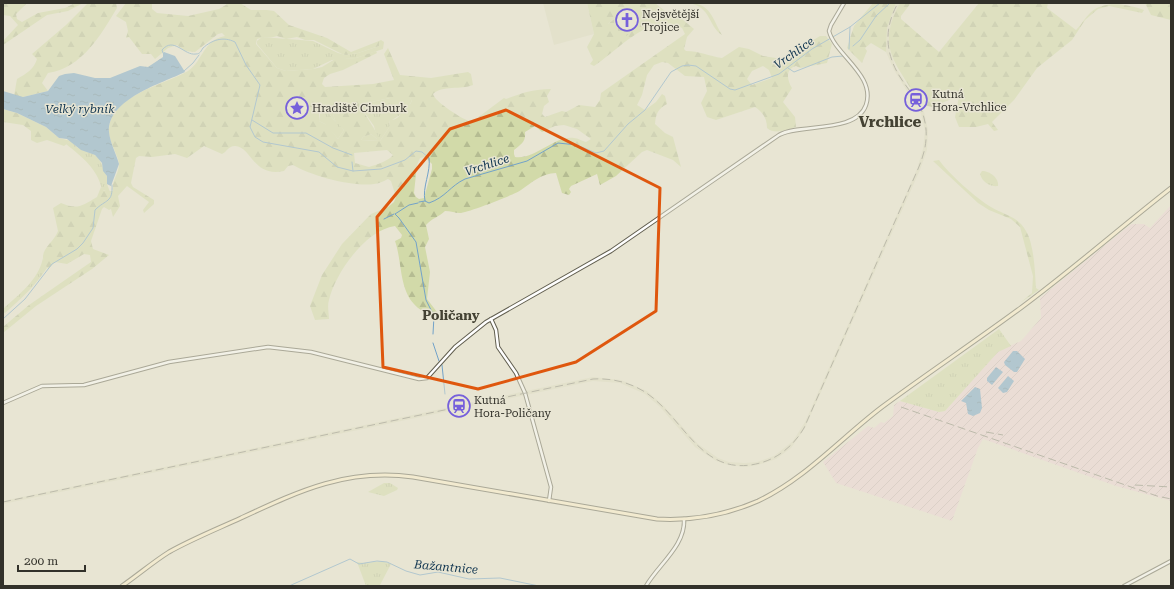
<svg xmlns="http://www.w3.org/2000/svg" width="1174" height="589" font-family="'Roboto Serif',serif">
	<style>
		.built { fill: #dedbc2 }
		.industrial { fill: url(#industrial-furrows) }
		.grass { fill: url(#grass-tufts) }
		.forest { fill: url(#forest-firs); fill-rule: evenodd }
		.cemetery { fill: url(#cemetery-stones) }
		.water { fill: url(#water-ripples) }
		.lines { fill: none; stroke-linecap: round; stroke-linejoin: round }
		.stream { stroke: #72a2c9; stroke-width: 1 }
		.tertiary-casing { stroke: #615e4f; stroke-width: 4.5 }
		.secondary-casing { stroke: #615e4f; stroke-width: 5 }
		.tertiary { stroke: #fff; stroke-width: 2.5 }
		.secondary { stroke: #fef0ca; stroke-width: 3 }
		.rail { stroke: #88867a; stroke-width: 1; stroke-dasharray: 8 4; stroke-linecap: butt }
		.marked { fill: none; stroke: #df570e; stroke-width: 3; stroke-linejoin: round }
		.labels { text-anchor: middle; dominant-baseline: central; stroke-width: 3; stroke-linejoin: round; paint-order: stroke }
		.poi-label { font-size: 11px; fill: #32312a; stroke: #e8e5d3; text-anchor: start }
		.water-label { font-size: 12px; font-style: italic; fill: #103550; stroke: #e8e5d3 }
		.quarter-label { font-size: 13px; font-weight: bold; fill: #444233; stroke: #e8e5d3 }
		.district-label { font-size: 15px; font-weight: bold; fill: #444233; stroke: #e8e5d3 }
	</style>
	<defs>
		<pattern id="industrial-furrows" width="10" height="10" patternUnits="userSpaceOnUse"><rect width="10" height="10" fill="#eed3d7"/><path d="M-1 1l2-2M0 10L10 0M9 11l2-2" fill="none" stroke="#cdb6b9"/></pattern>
		<pattern id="grass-tufts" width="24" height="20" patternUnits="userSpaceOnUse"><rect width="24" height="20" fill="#d2daa9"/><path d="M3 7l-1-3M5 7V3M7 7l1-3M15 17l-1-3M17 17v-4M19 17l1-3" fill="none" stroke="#b5bc92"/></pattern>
		<pattern id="forest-firs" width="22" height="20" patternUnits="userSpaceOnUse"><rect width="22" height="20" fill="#d2daa9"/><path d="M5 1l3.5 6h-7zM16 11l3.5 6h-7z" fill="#b5bc92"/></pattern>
		<pattern id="cemetery-stones" width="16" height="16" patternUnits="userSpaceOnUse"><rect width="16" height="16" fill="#d2daa9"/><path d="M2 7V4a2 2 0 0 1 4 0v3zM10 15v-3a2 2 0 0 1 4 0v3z" fill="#b5bc92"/></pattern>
		<pattern id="water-ripples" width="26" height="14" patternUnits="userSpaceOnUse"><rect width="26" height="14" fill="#72a2c9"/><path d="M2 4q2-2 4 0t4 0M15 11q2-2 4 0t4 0" fill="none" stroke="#5e85a3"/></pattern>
	</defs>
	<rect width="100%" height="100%" fill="#e8e5d3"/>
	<!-- built -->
	<g class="built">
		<polygon points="543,3 587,3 594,34 554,45"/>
		<polygon points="896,3 900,3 890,28 890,51 896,68 924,112 928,130 927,150 920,170 805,428 791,448 776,459 758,465 746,467 728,465 716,461 695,447 660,407 645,394 620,383 593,381 3,504 3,501 593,377 621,380 647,391 663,405 698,444 718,458 729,462 745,463 757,462 774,456 793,441 805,422 917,169 923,149 925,131 921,114 894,70 886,52 887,28"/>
	</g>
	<!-- industrial -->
	<polygon class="industrial" points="1171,205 1171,501 1116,486 983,439 978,448 952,521 836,483 823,462 868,426 874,428 881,422 884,423 893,416 894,405 900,401 939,412 945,411 998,351 1021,341 1041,318 1040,298 1125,229 1132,224 1144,224 1150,228"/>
	<!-- grass -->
	<g class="grass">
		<polygon points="262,37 313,41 338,53 346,55 358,53 379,46 379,41 381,40 384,42 383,49 356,58 332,60 313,69 286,71 277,68 257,44 257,41"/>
		<polygon points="390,98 410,98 412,101 403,113 392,120 389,120 390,126 380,141 361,140 363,137 371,134 377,139 374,126 362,109 362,104"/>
		<polygon points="341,106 344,108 340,125 344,130 338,139 325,124 319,121 321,108 325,108 336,123 333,114 338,112"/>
		<path d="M71,141C79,152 87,150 96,156C103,162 102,169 107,176V184L110,192L102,190C98,169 82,157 66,144Z"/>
		<path d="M982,171C990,171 999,178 998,186C990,187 982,182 980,174Z"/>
		<path d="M43,258L47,268C35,286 21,299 5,313L3,312V309C19,294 38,281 43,258Z"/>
		<polygon points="999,329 1011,346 998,352 945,411 939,412 900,401"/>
		<polygon points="384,483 390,483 398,488 397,490 384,496 368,492"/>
		<polygon points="382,561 391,564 380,585 366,586 357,562 364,563"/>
	</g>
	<!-- forest -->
	<g class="forest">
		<polygon points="3,3 27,3 16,14 17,19 22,22 38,13 65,8 75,3 83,3 68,11 47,15 3,45 3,41 18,25 10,16 3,15"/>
		<path d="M88,3H116L117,8C101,35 82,68 48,73L42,83L48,91L23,97L14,96L17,79C26,74 34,69 37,59L32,54L66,25Z"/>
		<path d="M126,3H152V9L157,13L188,16L219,9L229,3H240L251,10H267L274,11L289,25L327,38L351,52L379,41V46L358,53L346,55L342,54L314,40H305L297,37L286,39L277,36C270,39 264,36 257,39L256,44L277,68L286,71L313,69L322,67L335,59L356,58L376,51L377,53L343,70L330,74L324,78L322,84L325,87L373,84L394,80L384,54L388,48L400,75L431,78L468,72L471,74L473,85C461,90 442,85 433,94C435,102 463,120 472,122L504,98L506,99C522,93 534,89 551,89L547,96L549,102L544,106L542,114L545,117L562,111L566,112L579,105L595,107L600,100L601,93L685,34L682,28C653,9 617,51 594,66L590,64L593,60L587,47L594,34L587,3H655L670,15L682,19L694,29L687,37L684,49L686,51C699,51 709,56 722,58L739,47L749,49L763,56L782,59L820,36H826L832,44L827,63L800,68L796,66C785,69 787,80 792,88L783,102L795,117L796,127C786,130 775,135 767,128C767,119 763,112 755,107L716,120L707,117L701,103L707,91L704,77L685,76L668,63L662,62L654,65L647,75L642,95L637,105L645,110L656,102L662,94L665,96L667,104C658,109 656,113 655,124L665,133L673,137L681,167L673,160L647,150L642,152L616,176L600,185L597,174L571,186L569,189L571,192L569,195L562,193L556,173C542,173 531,183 521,190C514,195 467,213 460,213C456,213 450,211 445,211C439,217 432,218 426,225L429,239L425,247L430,272L427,299L437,312L430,315C425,312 418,309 414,304C399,288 402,261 395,241L401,238L402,235L395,226C365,230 335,274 329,300C327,306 329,313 329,319L315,320L310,306L322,275L342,244L371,214L388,207L394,202L396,197L391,181L388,179C384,181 378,184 374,184C352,187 312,176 293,165L288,166L284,171C253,178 251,146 235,146C228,146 227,152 222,154L204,146L187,158L175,154L152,157L139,156L136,158L131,183L133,187L154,200V204L144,213L143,210L149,202L127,186L118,196L120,206L113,217L111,209L109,210L104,207L102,209L91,241L93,249L109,255L92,269L36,306L3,333V327L29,305L91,262L90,255L84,254L67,264L55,262L48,269C34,251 53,245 58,231L53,208L61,203C77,210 82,206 97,197L101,187L104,191H113C111,181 119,174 119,164C118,154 108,142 109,129C112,94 165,85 188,71C203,61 203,40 225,36L222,33L218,34L195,52L185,51L177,45L168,48L155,59L151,54H142L129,37L126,38L128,31L126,22L116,16ZM623,11L641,21L608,24ZM763,66L769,70L772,78L752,85L747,79L752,71ZM390,98H410L412,101L410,104L404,106C403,114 397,121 389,120L390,126L380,141L361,140L363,137L371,134L377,139L378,137C375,127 361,112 362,104ZM341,106L344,108L339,125L344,130L338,139L327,125L319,121V111L321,108H325L336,123L333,114L338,112ZM564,125L577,129L591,139L586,142C582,141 578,138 574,138C555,135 535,160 515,157L514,154V150C521,144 526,142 525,132L535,126L542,132L555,126ZM387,150L393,155C390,160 376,165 369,167L355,163L354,153ZM425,157L432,164V169L424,198L419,199L416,197L414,193L417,165L420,158Z"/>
		<path d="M688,3C711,3 712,18 722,35C708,26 711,6 688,3Z"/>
		<polygon points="873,3 896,3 887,28 886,52 871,43 865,48 867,51 862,63 847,48 854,26"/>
		<path d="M900,3H911L901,16V19L939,52L979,3H1048L1047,8L1076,30C1081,25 1085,18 1090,13C1104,0 1127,4 1144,10L1142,13L1109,6L1098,9L1085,20L1072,40L1037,68L1014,100L992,122L998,130L994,131L988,124L976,127H959L955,117L959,96L932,107L920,104C899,65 874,50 900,3Z"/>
		<polygon points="1145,3 1171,3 1171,20 1151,15"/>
		<polygon points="3,109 17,113 46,127 59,138 71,141 64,146 47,140 37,143 31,140 31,131 23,125 3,122"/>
		<path d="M939,160C948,173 977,199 991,207C1004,215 1018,216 1026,231C1034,244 1035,272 1036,288L1039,290L1020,303L1032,293L1033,276L1020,227L1011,219L989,210L978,203L933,161Z"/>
	</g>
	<!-- cemetery -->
	<polygon class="cemetery" points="624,11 642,22 624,38 608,24"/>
	<!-- water -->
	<g class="water">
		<path d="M164,52L175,56L185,72C163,83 107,99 109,132C110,143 116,153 119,164L111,186L107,184V176L103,171L102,163L95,155L81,150L67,139L59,138L46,127L17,113L3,109V91L23,97L48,91L59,76L65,74L74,73L95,78H110L140,66L148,67L163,57V53Z"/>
		<polygon points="1013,351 1017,351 1025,359 1017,372 1014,372 1005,365 1004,362"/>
		<polygon points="996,367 1003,372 992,385 987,381 987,378"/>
		<polygon points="1008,376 1014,381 1007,392 1003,393 998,388"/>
		<polygon points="975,387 980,389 982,408 980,413 973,416 968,414 966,403 961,401"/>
	</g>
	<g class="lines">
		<!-- stream -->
		<g class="stream">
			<polyline points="853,46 860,40 876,16 890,3"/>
			<polyline points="849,49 850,27"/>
			<path d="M163,53L162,50C174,36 184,56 196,54C200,54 201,51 203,48C212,40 223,36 235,42L246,65L260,85L250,127L255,137L263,142L319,152L337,167L353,171L381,169L405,160L416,151L422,152L429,158C431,172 422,187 425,201L429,203C446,197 450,186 465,179L527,161L558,143L577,145L596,153L604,151L628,124L645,110L671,72L682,66L688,65L696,66L730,89L735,90L779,74L812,49L850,27L880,3"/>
			<polyline points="788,68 794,72 832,57 843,56"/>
			<polyline points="184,71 193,63 199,55"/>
			<polyline points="252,120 273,133 306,133 333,148 352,155"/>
			<polyline points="352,162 353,171"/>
			<polyline points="419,202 425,201"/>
			<polyline points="418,203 409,205 395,214 399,218 416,242 426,300 434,316 433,334"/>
			<polyline points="384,219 394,214"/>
			<path d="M3,319L25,299L52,264L77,249L83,243L93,228L95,210C106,199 113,203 112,185"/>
			<polyline points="433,343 439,361"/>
			<polyline points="442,365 445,394"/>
			<polyline points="289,586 350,559 359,564 377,561 387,562 406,571 420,575 438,572 469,579 500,578 539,586"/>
		</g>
		<!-- tertiary casing -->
		<g class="tertiary-casing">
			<g id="tertiary">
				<polyline points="491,319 496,330 498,347 516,373 525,393 551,487 549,501"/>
				<path d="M3,403L42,386L84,385L169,362L268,347L311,352L419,379L427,378L455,347L486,322L611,251L779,135C799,123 856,134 866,105C876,75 835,55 829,31L831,25L844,3"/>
				<path d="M646,586C658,565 686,545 684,519"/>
				<polyline points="1124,586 1171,561"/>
			</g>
		</g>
		<!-- secondary casing -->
		<g class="secondary-casing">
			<path id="secondary" d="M122,586C138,575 153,562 169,552C192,539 217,529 241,518C299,491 347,468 413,477L657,519C692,521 726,515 758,501C805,479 841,438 882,407C928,373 976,341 1022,307C1073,269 1121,227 1171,188"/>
		</g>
		<!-- tertiary -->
		<use href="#tertiary" class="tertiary"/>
		<!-- secondary -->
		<use href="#secondary" class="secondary"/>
		<!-- rail -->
		<g class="rail">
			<polyline points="901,407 1157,496 1171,499"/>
			<polyline points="986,432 1003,435"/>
			<polyline points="1135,485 1171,487"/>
			<path d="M3,502L593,379C611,378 629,382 645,392C685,418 701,479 760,463C779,458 794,445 804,428L918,169C925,153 929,136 924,118C921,105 912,94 904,83C886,58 882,31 898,3"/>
		</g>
	</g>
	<!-- marked area -->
	<path d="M0 0H1174V589H0ZM506,110L660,188L656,311L576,362L478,389L383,367L377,217L450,129Z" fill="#e8e5d3" fill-opacity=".55" fill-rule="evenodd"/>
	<path class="marked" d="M506,110L660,188L656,311L576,362L478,389L383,367L377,217L450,129Z"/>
	<!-- icons -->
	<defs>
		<g id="church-ring" transform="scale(1.15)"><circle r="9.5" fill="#e8e5d3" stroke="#7660db" stroke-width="1.5"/><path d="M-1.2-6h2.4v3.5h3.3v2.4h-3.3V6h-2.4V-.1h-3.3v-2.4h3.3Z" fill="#7660db"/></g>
		<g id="station-ring" transform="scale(1.15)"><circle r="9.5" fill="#e8e5d3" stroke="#7660db" stroke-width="1.5"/><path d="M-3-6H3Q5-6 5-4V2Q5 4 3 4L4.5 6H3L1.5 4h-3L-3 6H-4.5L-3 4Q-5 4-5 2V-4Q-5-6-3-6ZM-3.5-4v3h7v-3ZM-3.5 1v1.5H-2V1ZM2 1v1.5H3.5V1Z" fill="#7660db"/></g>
		<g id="sight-ring" transform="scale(1.15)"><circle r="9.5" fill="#e8e5d3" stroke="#7660db" stroke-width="1.5"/><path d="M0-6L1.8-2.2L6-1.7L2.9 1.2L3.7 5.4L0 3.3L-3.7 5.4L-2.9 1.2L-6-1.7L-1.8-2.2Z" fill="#7660db"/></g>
	</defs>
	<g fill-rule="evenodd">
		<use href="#church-ring" x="627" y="20"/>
		<use href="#station-ring" x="916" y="100"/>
		<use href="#sight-ring" x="297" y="108"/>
		<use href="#station-ring" x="459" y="406"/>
	</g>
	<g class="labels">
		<!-- poi labels -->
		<g class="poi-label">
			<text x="642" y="14">Nejsvětější<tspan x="642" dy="13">Trojice</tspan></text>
			<text x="932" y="94">Kutná<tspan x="932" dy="13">Hora-Vrchlice</tspan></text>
			<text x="312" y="108">Hradiště Cimburk</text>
			<text x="474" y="400">Kutná<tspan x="474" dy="13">Hora-Poličany</tspan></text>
		</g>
		<!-- water labels -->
		<g class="water-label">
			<text transform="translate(794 53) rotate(-35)">Vrchlice</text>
			<text x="80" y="109">Velký rybník</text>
			<text transform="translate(487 165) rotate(-18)">Vrchlice</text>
			<text transform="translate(446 567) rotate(5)">Bažantnice</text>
		</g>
		<!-- quarter labels -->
		<g class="quarter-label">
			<text x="451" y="315">Poličany</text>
		</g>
		<!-- district labels -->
		<g class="district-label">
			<text x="890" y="122">Vrchlice</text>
		</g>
	</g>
	<!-- border -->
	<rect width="1174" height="589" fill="none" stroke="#32312a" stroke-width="8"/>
	<!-- scale -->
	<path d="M18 565v6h67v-6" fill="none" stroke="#32312a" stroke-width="2"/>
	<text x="24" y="565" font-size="12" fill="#32312a" stroke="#e8e5d3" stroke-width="3" paint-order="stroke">200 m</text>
</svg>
